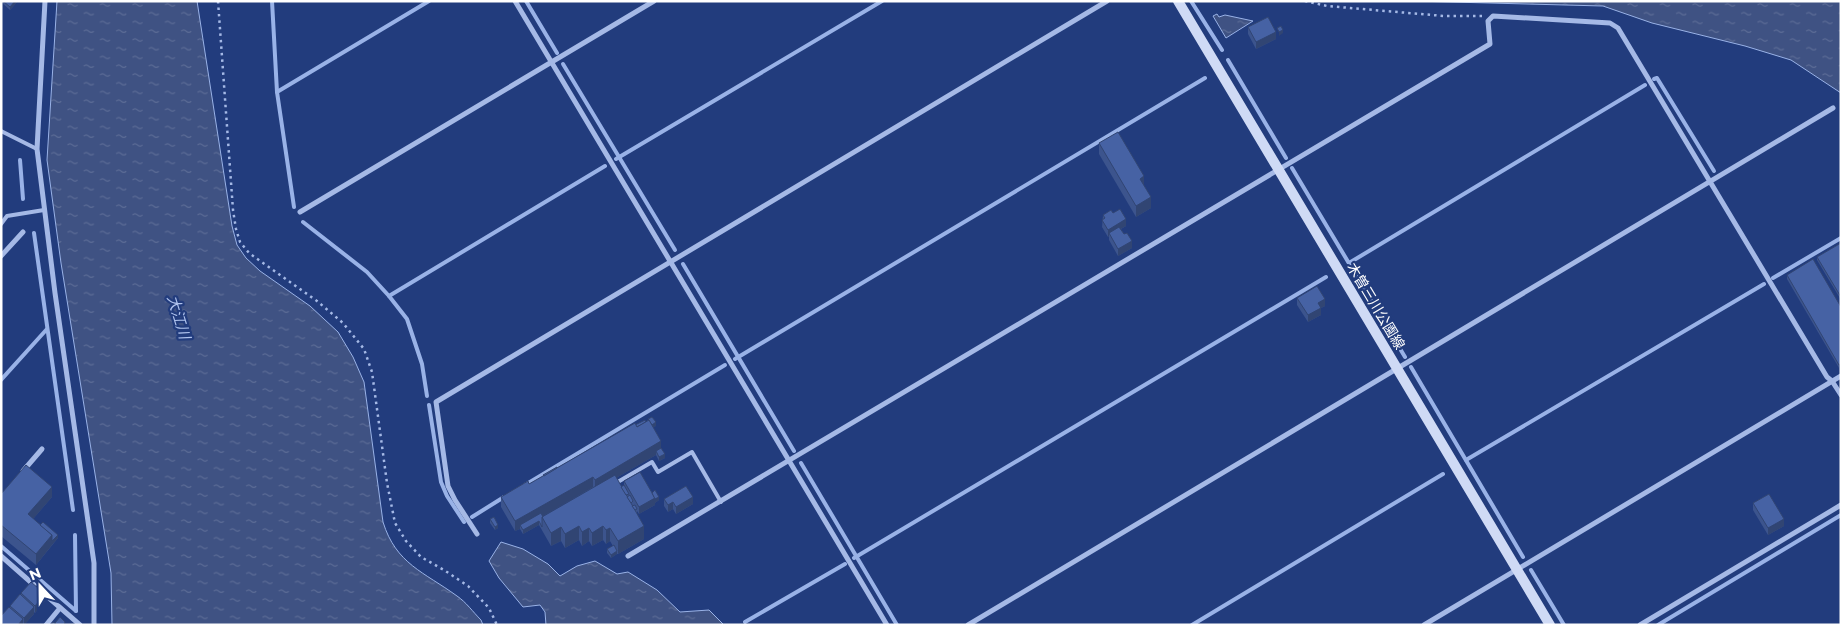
<svg xmlns="http://www.w3.org/2000/svg" width="1842" height="626" font-family="Montserrat,'Noto Sans JP',sans-serif">
	<style>
		.water { fill: url(#water-ripples); stroke: #99b2e7 }
		.lines { fill: none; stroke-linecap: round; stroke-linejoin: round }
		.stream { stroke: #99b2e7; stroke-width: 4 }
		.path { stroke: #a5b9e6; stroke-width: 2.5; stroke-dasharray: 2.5 4; stroke-linecap: butt }
		.lane { stroke: #a5b9e6; stroke-width: 4 }
		.street { stroke: #a5b9e6; stroke-width: 5 }
		.secondary { stroke: #cfdaf5; stroke-width: 10 }
		.wall { fill: #3c548d; fill-rule: evenodd }
		.shaded-wall { fill: #314573 }
		.building { fill: #4662a4; stroke: #314573 }
		.labels { text-anchor: middle; dominant-baseline: central; stroke-width: 4.5; stroke-linejoin: round; paint-order: stroke }
		.street-label { font-size: 14px; fill: #fff; stroke: #223c7d }
		.water-label { font-size: 15px; font-style: italic; fill: #b0c3ee; stroke: #223c7d }
	</style>
	<defs>
		<pattern id="water-ripples" width="26" height="14" patternUnits="userSpaceOnUse" patternTransform="scale(1.25)"><rect width="26" height="14" fill="#3f5283"/><path d="M2 4q2-2 4 0t4 0M15 11q2-2 4 0t4 0" fill="none" stroke="#5c6c96"/></pattern>
	</defs>
	<rect width="100%" height="100%" fill="#223c7d"/>
	<!-- water -->
	<g class="water">
		<path d="M57,1H197L232,226L237,245L246,258L260,271L310,306L338,332L353,357L364,382L383,522C396,564 424,572 457,596C466,602 473,612 481,620L483,625H112L111,573L61,263L47,160Z"/>
		<polygon points="1413,1 1841,1 1841,93 1791,60 1745,46 1652,23 1603,6"/>
		<polygon points="1217,14 1219,17 1225,15 1253,21 1226,38 1213,16"/>
		<polygon points="501,542 523,549 548,564 560,576 577,566 595,561 617,574 628,572 657,590 680,612 709,610 724,625 546,625 545,612 540,605 523,607 499,578 489,561"/>
	</g>
	<g class="lines">
		<!-- stream -->
		<g class="stream">
			<polyline points="272,1 277,92"/>
			<polyline points="526,1 557,53"/>
			<polyline points="1191,1 1222,50"/>
			<polyline points="1228,60 1286,158"/>
			<polyline points="563,64 675,250"/>
			<polyline points="1654,79 1657,78 1714,171"/>
			<polyline points="616,159 882,1"/>
			<polyline points="20,160 23,199"/>
			<polyline points="1292,168 1405,357"/>
			<polyline points="294,207 277,92 429,1"/>
			<polyline points="303,222 367,272 389,296 605,166"/>
			<polyline points="34,233 73,510"/>
			<polyline points="1349,263 1645,85"/>
			<polyline points="683,264 794,451"/>
			<polyline points="1773,278 1841,238"/>
			<polyline points="389,296 407,319 422,364 427,396"/>
			<polyline points="735,359 1205,78"/>
			<polyline points="1411,367 1523,557"/>
			<polyline points="1,380 47,329"/>
			<polyline points="429,405 441,482 447,496 464,522"/>
			<polyline points="1466,460 1764,284"/>
			<polyline points="801,463 897,625"/>
			<polyline points="525,485 725,365"/>
			<polyline points="472,517 504,497"/>
			<polyline points="75,535 76,611"/>
			<polyline points="1,546 76,611"/>
			<polyline points="854,558 1326,277"/>
			<polyline points="1531,570 1564,625"/>
			<polyline points="745,622 845,564"/>
			<polyline points="1192,625 1443,474"/>
			<polyline points="1658,625 1841,515"/>
		</g>
		<!-- path -->
		<g class="path">
			<polyline points="218,1 233,210 236,229 240,242 249,253 317,301 343,323 364,349 372,372 387,483 395,523 406,541 421,557 444,570 468,586 489,608 497,625"/>
			<polyline points="1305,1 1327,6 1444,16 1482,16"/>
		</g>
		<!-- lane -->
		<g class="lane">
			<polyline points="1,131 37,149"/>
			<polyline points="1,224 7,216 44,210"/>
			<polyline points="616,483 652,462 658,472 692,452 721,502"/>
		</g>
		<!-- street -->
		<g class="street">
			<polyline points="45,1 37,149 55,293 94,563 94,625"/>
			<polyline points="515,1 887,625"/>
			<polyline points="300,212 654,1"/>
			<polyline points="1,256 23,232"/>
			<polyline points="23,471 42,449"/>
			<polyline points="477,534 455,500 448,486 436,402 1107,1"/>
			<polyline points="1,556 34,585"/>
			<polyline points="628,556 1490,44 1488,21 1493,16 1610,23 1618,28 1827,377 1832,381 1841,395"/>
			<polyline points="41,591 80,625"/>
			<polyline points="46,625 60,608"/>
			<polyline points="968,625 1833,108"/>
			<polyline points="1424,625 1841,376"/>
			<polyline points="1640,625 1841,505"/>
		</g>
		<!-- secondary -->
		<polyline class="secondary" points="1178,1 1550,625"/>
	</g>
	<!-- wall -->
	<g class="wall">
		<polygon points="1,1 18,1 10,10 2,3"/>
		<polygon points="1248,27 1276,39 1256,49 1248,34"/>
		<polygon points="1099,143 1144,186 1151,208 1136,217 1099,154"/>
		<polygon points="1113,213 1126,226 1121,229 1132,248 1118,256 1109,240 1109,236 1108,237 1102,227 1103,215"/>
		<polygon points="1841,243 1841,300 1817,260 1817,257"/>
		<polygon points="1787,275 1841,307 1839,368 1787,279"/>
		<polygon points="1297,298 1325,306 1321,308 1321,315 1308,322 1297,305"/>
		<path d="M648,419L656,426L653,427L665,458L659,461L656,455L616,478L621,487L624,486V481L652,493L659,500L655,503V505L639,514L637,511V513L644,539L618,554H617L611,558L607,553V549L613,546L610,541L606,544L603,540L592,546L589,541L582,546L579,540L565,548L561,541L551,546L539,525L523,534L520,529L515,531L501,507V497L529,484L543,477V475L557,468L635,425L646,422L648,420ZM593,487L543,517V516Z"/>
		<polygon points="1,494 52,497 33,519 58,538 36,565 1,536"/>
		<polygon points="664,499 693,504 676,514 673,509 668,512 664,506"/>
		<polygon points="1753,503 1784,526 1768,535 1753,510"/>
		<polygon points="490,519 498,528 495,530 490,523"/>
		<polygon points="21,593 45,601 35,613 34,612 34,614 24,625 1,625 1,616 10,608 10,606 21,595"/>
	</g>
	<!-- shaded-wall -->
	<g class="shaded-wall">
		<polygon points="15,1 18,1 10,10 10,7"/>
		<polygon points="1283,30 1283,33 1279,36 1279,32"/>
		<polygon points="1276,32 1276,39 1256,49 1256,42"/>
		<polygon points="1144,176 1144,186 1140,179"/>
		<polygon points="1151,197 1151,208 1136,217 1136,206"/>
		<polygon points="1126,219 1126,226 1110,235 1109,233 1109,236 1108,237 1108,230"/>
		<polygon points="1132,241 1132,248 1118,256 1118,249"/>
		<polygon points="1325,299 1325,306 1321,308 1321,315 1308,322 1308,315 1318,303"/>
		<polygon points="656,422 656,426 652,428 652,425"/>
		<polygon points="661,441 661,452 656,451 656,455 595,490 595,480"/>
		<polygon points="665,454 665,458 659,461 659,457"/>
		<polygon points="593,477 593,487 522,528 520,525 520,529 515,531 515,521"/>
		<polygon points="52,487 52,497 28,525 28,514"/>
		<polygon points="659,497 659,500 655,503 655,505 639,514 639,507 655,498"/>
		<polygon points="693,497 693,504 676,514 676,507"/>
		<polygon points="673,502 673,509 668,512 668,505"/>
		<polygon points="1784,519 1784,526 1768,535 1768,528"/>
		<polygon points="539,521 539,525 523,534 523,530"/>
		<polygon points="498,525 498,528 495,530 495,527"/>
		<polygon points="579,526 579,540 565,548 565,534"/>
		<polygon points="603,526 603,540 592,546 592,533"/>
		<polygon points="644,526 644,539 618,554 618,541"/>
		<polygon points="561,527 561,541 551,546 551,533"/>
		<polygon points="589,528 589,541 582,546 582,532"/>
		<polygon points="610,528 610,541 606,544 606,530"/>
		<polygon points="52,535 52,545 36,565 36,554"/>
		<polygon points="58,535 58,538 52,545 52,541"/>
		<polygon points="617,551 617,554 611,558 611,555"/>
		<polygon points="45,594 45,601 35,613 35,606"/>
		<polygon points="34,607 34,614 24,625 24,618"/>
		<polygon points="23,619 23,625 18,625"/>
	</g>
	<!-- building -->
	<g class="building">
		<polygon points="3,1 15,1 10,7"/>
		<polygon points="1268,17 1276,32 1256,42 1248,27"/>
		<polygon points="1281,26 1283,30 1279,32 1277,28"/>
		<polygon points="1118,132 1144,176 1140,179 1151,197 1136,206 1099,143"/>
		<polygon points="1120,209 1126,219 1108,230 1102,220 1105,218 1103,215 1111,210 1113,213"/>
		<polygon points="1119,227 1124,234 1127,233 1132,241 1118,249 1109,233"/>
		<polygon points="1841,243 1841,297 1817,257"/>
		<polygon points="1813,259 1841,307 1841,364 1839,365 1787,275"/>
		<polygon points="1317,286 1325,299 1318,303 1321,308 1308,315 1297,298"/>
		<polygon points="652,417 656,422 652,425 648,419"/>
		<polygon points="645,420 646,422 637,427 635,425"/>
		<polygon points="649,420 661,441 595,480 593,477 515,521 501,497 528,481 529,484 635,423 637,427"/>
		<polygon points="661,448 665,454 659,457 656,451"/>
		<polygon points="26,465 52,487 28,514 52,535 36,554 1,525 1,494"/>
		<polygon points="557,467 557,468 544,476 543,475"/>
		<polygon points="640,472 655,498 639,507 624,481"/>
		<polygon points="615,475 644,526 618,541 610,528 606,530 603,526 592,533 589,528 582,532 579,526 565,534 561,527 551,533 542,517"/>
		<polygon points="624,485 629,494 626,495 621,487"/>
		<polygon points="686,486 693,497 676,507 673,502 668,505 664,499"/>
		<polygon points="655,490 659,497 655,499 652,493"/>
		<polygon points="1769,494 1784,519 1768,528 1753,503"/>
		<polygon points="630,495 633,501 631,503 627,497"/>
		<polygon points="635,505 637,509 635,510 632,506"/>
		<polygon points="541,513 543,517 542,517 542,527 539,521 523,530 520,525"/>
		<polygon points="494,517 498,525 495,527 490,519"/>
		<polygon points="43,522 58,535 52,541 52,535 40,525"/>
		<polygon points="614,545 617,551 611,555 607,549"/>
		<polygon points="31,582 45,594 35,606 21,593"/>
		<polygon points="20,594 34,607 24,618 10,606"/>
		<polygon points="9,607 23,619 18,625 4,625 1,622 1,616"/>
		<polygon points="60,617 65,622 64,625 57,625 55,623"/>
		<polygon points="53,622 57,625 51,625"/>
	</g>
	<g class="labels">
		<!-- street labels -->
		<g class="street-label">
			<text transform="translate(1376 306) rotate(59)">木曽三川公園線</text>
		</g>
		<!-- water labels -->
		<g class="water-label">
			<text transform="translate(179 317) rotate(73)">大江川</text>
		</g>
	</g>
	<!-- border -->
	<rect width="1842" height="626" fill="none" stroke="#ffffff" stroke-width="5"/>
	<!-- north arrow -->
	<g transform="translate(40 586) rotate(338)" stroke="#223c7d" stroke-width="4" paint-order="stroke">
	<path d="M0-4L9 19L0 12L-9 19Z" fill="#ffffff"/>
	<text y="-8" font-size="14" font-weight="bold" text-anchor="middle" fill="#ffffff">N</text>
	</g>
</svg>
